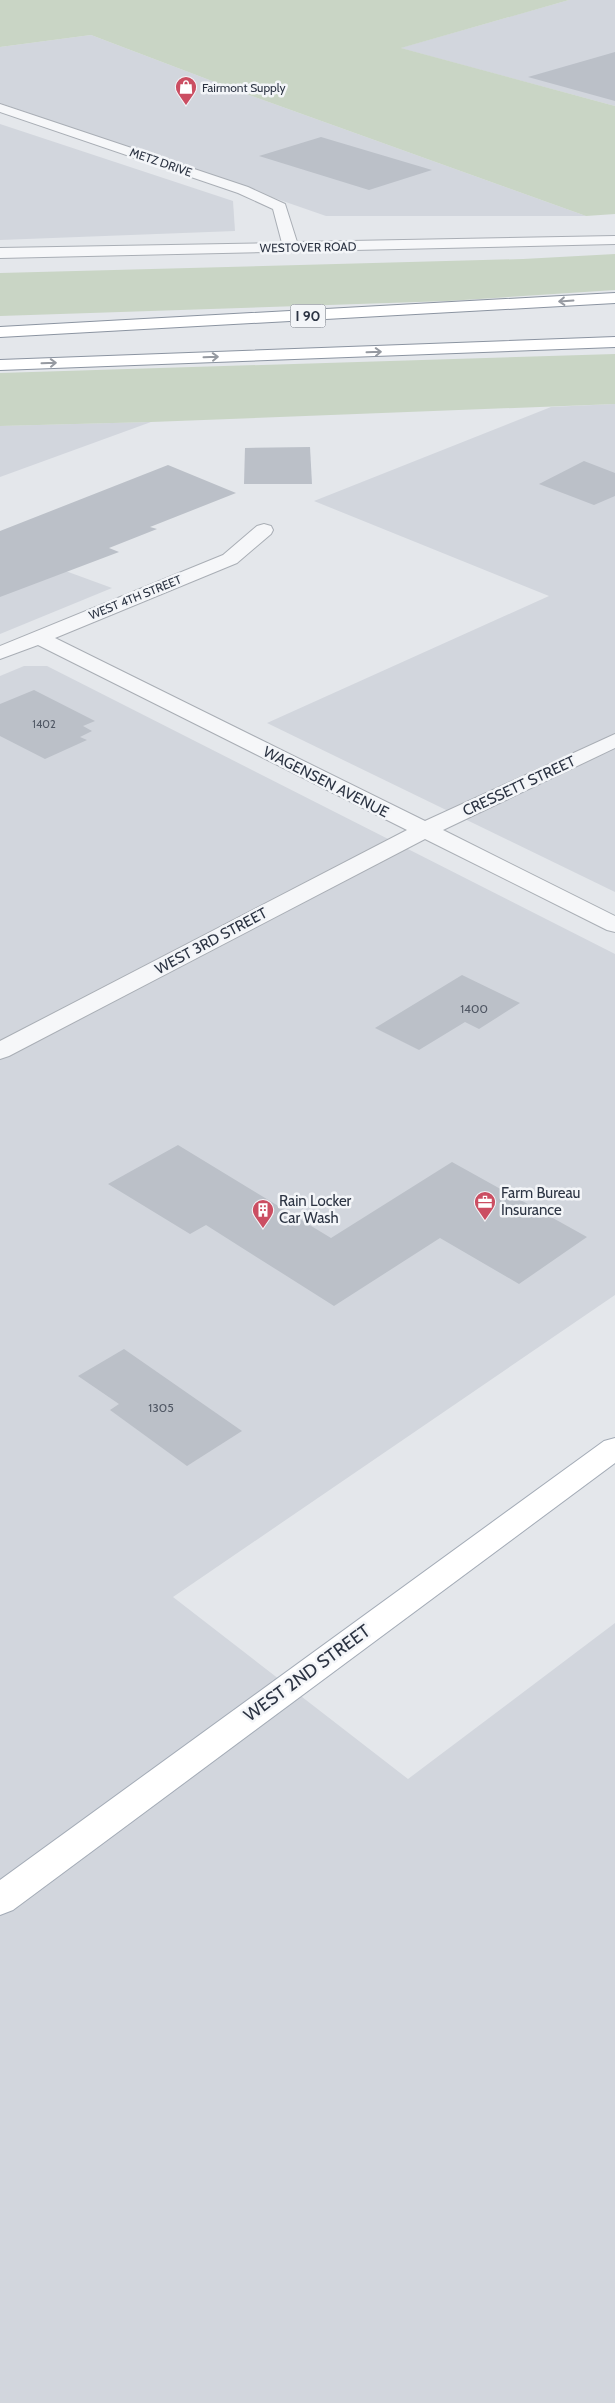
<svg xmlns="http://www.w3.org/2000/svg" width="615" height="2403" font-family="Cabin,sans-serif">
	<style>
		.built { fill: #d2d6dd }
		.green { fill: #c9d5c5 }
		.building { fill: #bbc0c8 }
		.lines { fill: none; stroke-linecap: round; stroke-linejoin: round }
		.minor-casing { stroke: #a9aeb5; stroke-width: 2 }
		.major-casing { stroke: #a3abb6; stroke-width: 2 }
		.highway-casing { stroke: #8b94a1; stroke-width: 2 }
		.minor { fill: #f6f7f9; fill-rule: evenodd }
		.major { fill: #fff; fill-rule: evenodd }
		.highway { fill: #fff; fill-rule: evenodd }
		.oneway { stroke: #969aa1 }
		.labels { text-anchor: middle; dominant-baseline: central; stroke-width: 5; stroke-linejoin: round; paint-order: stroke }
		.far-number-label { font-size: 11px; fill: #505764 }
		.far-poi-label { font-size: 12px; fill: #2c3443; stroke: #f3f5f8; text-anchor: start }
		.far-street-label { font-size: 12px; fill: #2c3443; stroke: #f3f5f8 }
		.number-label { font-size: 12px; fill: #505764 }
		.shield { fill: #f3f5f8; stroke: #686e79; stroke-width: 1 }
		.shield-label { font-size: 14px; font-weight: bold; fill: #2c3443 }
		.street-label { font-size: 15px; fill: #2c3443; stroke: #f3f5f8 }
		.poi-label { font-size: 15px; fill: #2c3443; stroke: #f3f5f8; text-anchor: start }
		.near-street-label { font-size: 18px; fill: #2c3443; stroke: #f3f5f8 }
	</style>
	<rect width="100%" height="100%" fill="#e4e7eb"/>
	<!-- built -->
	<g class="built">
		<polygon points="569,0 615,0 615,106 400,48"/>
		<polygon points="91,35 241,92 586,216 326,216 0,103 0,47"/>
		<polygon points="0,124 233,201 235,231 0,240"/>
		<polygon points="615,404 615,892 267,723 549,596 314,501 551,407"/>
		<polygon points="151,422 0,477 0,426"/>
		<polygon points="0,547 112,588 0,634"/>
		<polygon points="24,666 47,666 615,954 615,1295 173,1597 408,1779 615,1623 615,2403 0,2403 0,676"/>
	</g>
	<!-- green -->
	<g class="green">
		<polygon points="0,0 569,0 401,48 615,106 615,214 586,216 241,92 91,35 0,47"/>
		<polygon points="615,254 615,290 448,301 0,316 0,273 523,259"/>
		<polygon points="615,354 615,404 151,422 0,426 0,373"/>
	</g>
	<!-- building -->
	<g class="building">
		<polygon points="615,52 615,101 528,77"/>
		<polygon points="321,137 432,170 369,190 259,156"/>
		<polygon points="310,447 312,484 244,484 245,448"/>
		<polygon points="584,461 615,473 615,496 594,505 539,484"/>
		<polygon points="168,465 236,493 150,527 157,529 109,548 119,552 0,597 0,531"/>
		<polygon points="34,690 95,721 83,726 92,731 80,737 87,740 45,759 0,736 0,704"/>
		<polygon points="462,975 520,1003 479,1029 465,1022 419,1050 375,1028"/>
		<polygon points="178,1145 331,1238 452,1162 587,1237 519,1284 440,1238 334,1306 206,1225 190,1234 108,1184"/>
		<polygon points="124,1349 242,1431 187,1466 110,1410 119,1404 78,1376"/>
	</g>
	<g class="lines">
		<!-- minor casing -->
		<g class="minor-casing">
			<g id="minor">
				<polygon points="0,104 248,187 285,204 297,242 615,236 615,244 0,258 0,248 282,243 273,209 238,193 0,112"/>
				<polygon points="264,524 271,526 273,530 271,534 237,563 55,638 425,821 615,734 615,748 443,830 615,916 615,932 607,930 425,839 9,1056 0,1059 0,1041 407,830 38,645 0,659 0,646 223,555 257,526"/>
			</g>
		</g>
		<!-- major casing -->
		<g class="major-casing">
			<polygon id="major" points="615,1438 615,1463 13,1910 0,1915 0,1880 604,1441"/>
		</g>
		<!-- highway casing -->
		<g class="highway-casing">
			<g id="highway">
				<polygon points="615,293 615,303 0,337 0,327"/>
				<polygon points="615,337 615,347 0,370 0,360"/>
			</g>
		</g>
		<!-- minor -->
		<use href="#minor" class="minor"/>
		<!-- major -->
		<use href="#major" class="major"/>
		<!-- highway -->
		<use href="#highway" class="highway"/>
	</g>
	<!-- one-way arrows -->
	<defs><path id="oneway-shaft" d="M-6 0H5M1.5-3L5.5 0L1.5 3" fill="none" stroke-width="1.6" stroke-linecap="round" stroke-linejoin="round" transform="scale(1.25)"/></defs>
	<g class="oneway">
		<use href="#oneway-shaft" transform="translate(566 301) rotate(176)"/>
		<use href="#oneway-shaft" transform="translate(374 352) rotate(-2)"/>
		<use href="#oneway-shaft" transform="translate(211 357) rotate(-2)"/>
		<use href="#oneway-shaft" transform="translate(49 363) rotate(-2)"/>
	</g>
	<!-- icons -->
	<defs>
		<g id="shop-pin" transform="scale(1.125)"><path d="M0 17L-7.5 6A9.5 9.5 0 1 1 7.5 6Z" fill="#cb4e62" stroke="#f3f5f8"/><path d="M-5-2.5h2.3a2.7 3.5 0 0 1 5.4 0H5L5.5 6h-11ZM-1.5-2.5h3a1.5 2.3 0 0 0-3 0Z" fill="#fff"/></g>
		<g id="office-pin" transform="scale(1.125)"><path d="M0 17L-7.5 6A9.5 9.5 0 1 1 7.5 6Z" fill="#cb4e62" stroke="#f3f5f8"/><path d="M-6-3h4V-5.5h4V-3h4V5H-6ZM-1-4.5V-3h2v-1.5ZM-6 0V1H6V0Z" fill="#fff"/></g>
		<g id="building-pin" transform="scale(1.125)"><path d="M0 17L-7.5 6A9.5 9.5 0 1 1 7.5 6Z" fill="#cb4e62" stroke="#f3f5f8"/><path d="M-4-6H4V6H1V3H-1V6H-4ZM-2.5-4.3h1.7v1.8h-1.7ZM.8-4.3h1.7v1.8H.8ZM-2.5-1h1.7V.8h-1.7ZM.8-1h1.7V.8H.8Z" fill="#fff"/></g>
	</defs>
	<g fill-rule="evenodd">
		<use href="#shop-pin" x="186" y="87"/>
		<use href="#office-pin" x="485" y="1202"/>
		<use href="#building-pin" x="263" y="1210"/>
	</g>
	<g class="labels">
		<!-- far-number labels -->
		<g class="far-number-label">
			<text x="44" y="724">1402</text>
		</g>
		<!-- far-poi labels -->
		<g class="far-poi-label">
			<text x="202" y="87">Fairmont Supply</text>
		</g>
		<!-- far-street labels -->
		<g class="far-street-label">
			<text transform="translate(161 162) rotate(19)">METZ DRIVE</text>
			<text transform="translate(308 247) rotate(-1)">WESTOVER ROAD</text>
			<text transform="translate(135 597) rotate(-22)">WEST 4TH STREET</text>
		</g>
		<!-- number labels -->
		<g class="number-label">
			<text x="474" y="1008">1400</text>
			<text x="161" y="1407">1305</text>
		</g>
		<!-- shield labels -->
		<rect class="shield" x="290.5" y="304.5" width="35" height="23" rx="4"/>
		<g class="shield-label">
			<text x="308" y="316">I 90</text>
		</g>
		<!-- street labels -->
		<g class="street-label">
			<text transform="translate(326 782) rotate(27)">WAGENSEN AVENUE</text>
			<text transform="translate(519 786) rotate(-25)">CRESSETT STREET</text>
			<text transform="translate(211 941) rotate(-28)">WEST 3RD STREET</text>
		</g>
		<!-- poi labels -->
		<g class="poi-label">
			<text x="501" y="1193">Farm Bureau<tspan x="501" dy="17">Insurance</tspan></text>
			<text x="279" y="1201">Rain Locker<tspan x="279" dy="17">Car Wash</tspan></text>
		</g>
		<!-- near-street labels -->
		<g class="near-street-label">
			<text transform="translate(307 1673) rotate(-36)">WEST 2ND STREET</text>
		</g>
	</g>
</svg>
